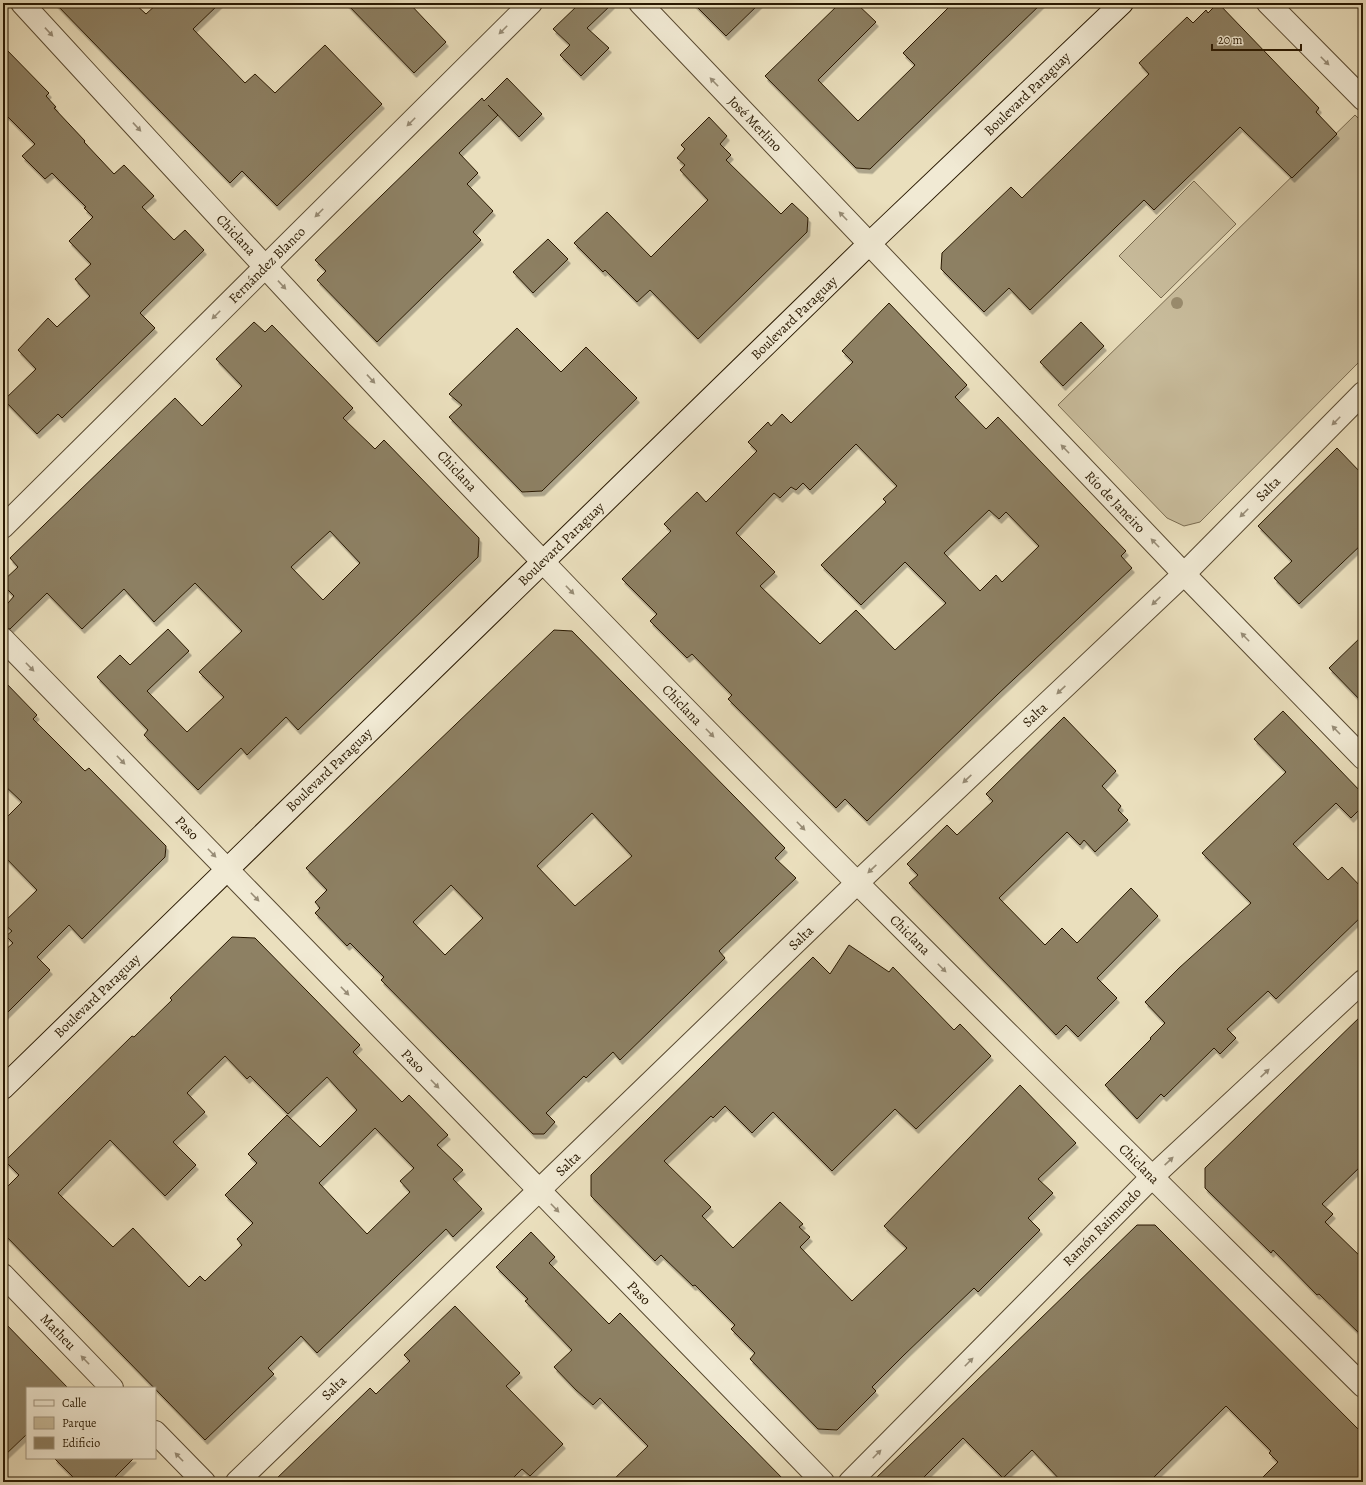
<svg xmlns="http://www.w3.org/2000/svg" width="1366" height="1485" font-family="Alegreya,serif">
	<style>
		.green { fill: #c9bd9d; stroke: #796b50 }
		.building { fill: #8d8063; stroke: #291902; fill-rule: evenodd; filter: url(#shadow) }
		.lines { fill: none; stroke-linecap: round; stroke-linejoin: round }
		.minor-casing { stroke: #594a31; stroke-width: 24 }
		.secondary-casing { stroke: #291902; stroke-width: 24 }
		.minor { stroke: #f1ead4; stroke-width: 22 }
		.secondary { stroke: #f1ead4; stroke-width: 22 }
		.tree { fill: #9a8d6f }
		.oneway { fill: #978c76 }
		.labels { text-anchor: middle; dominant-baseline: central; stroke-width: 3; stroke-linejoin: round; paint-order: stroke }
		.street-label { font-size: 14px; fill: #291902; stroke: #f1ead4 }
	</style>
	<defs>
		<filter id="shadow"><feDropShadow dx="2.5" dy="4.5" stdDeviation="0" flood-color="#0004"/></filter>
	</defs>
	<rect width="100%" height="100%" fill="#eadfbd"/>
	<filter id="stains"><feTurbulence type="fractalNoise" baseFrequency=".005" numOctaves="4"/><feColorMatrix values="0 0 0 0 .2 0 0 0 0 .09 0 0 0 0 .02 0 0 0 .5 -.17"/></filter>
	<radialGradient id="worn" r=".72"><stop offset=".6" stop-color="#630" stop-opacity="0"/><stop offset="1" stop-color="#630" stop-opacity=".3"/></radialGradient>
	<!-- green -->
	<g class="green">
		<polygon points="1355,115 1363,123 1363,358 1200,522 1184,526 1167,518 1058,405"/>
		<polygon points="1194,181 1236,224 1161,298 1119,256"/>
	</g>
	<!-- building -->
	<g class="building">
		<polygon points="55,3 134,3 146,14 158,3 220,3 193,29 245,83 255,74 275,93 325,45 382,104 277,206 242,171 230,183"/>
		<polygon points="346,3 409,3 446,42 414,73"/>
		<polygon points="693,3 760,3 726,36"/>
		<polygon points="840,3 856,3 876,22 818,80 858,121 915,65 903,53 953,3 1042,3 870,169 856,168 765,76"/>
		<polygon points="1218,3 1319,108 1316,112 1337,134 1292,178 1240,127 1154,210 1144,200 1030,310 1009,288 984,312 941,269 942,253 1011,187 1022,198 1149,74 1139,63 1187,17 1193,23 1206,10 1208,13"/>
		<polygon points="612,4 587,28 609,48 581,76 560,55 570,45 553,29 578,5"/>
		<polygon points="3,46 49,93 46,96 56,107 54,108 85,141 84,142 114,174 124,165 154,196 142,207 174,240 185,230 204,250 140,313 155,328 62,418 58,414 37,434 4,400 36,369 18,350 48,318 57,327 90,296 75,279 91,264 69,241 93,217 84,208 86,207 52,173 45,179 22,156 35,144 3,112"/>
		<polygon points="507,78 542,114 519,137 488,105 498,115 459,153 478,173 467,184 493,211 473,232 481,240 377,342 317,280 326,271 315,260 482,98 484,101"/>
		<polygon points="709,117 727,136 720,144 731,155 726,160 781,214 792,203 808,218 807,232 698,339 650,290 637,302 605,270 603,272 574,243 607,212 651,257 708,200 680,170 685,165 677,158 685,149 681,145"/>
		<polygon points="548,239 568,259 533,293 513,272"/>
		<path d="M889,303L967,385L955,397L986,429L998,417L1126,551L1121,556L1132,568L998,694L867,821L845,799L836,808L728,699L732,695L692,654L687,658L650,621L657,614L622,579L671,531L664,524L697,492L706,502L757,451L748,442L768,422L771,426L782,414L791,423L853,362L842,351ZM856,444L897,486L883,499L886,502L821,565L861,605L905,562L946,603L895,650L856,610L820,644L760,586L775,572L736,533L774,493L780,498L791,487L796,490L803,483L810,490ZM989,510L999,519L1006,512L1039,546L1002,582L996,575L980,591L944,553Z"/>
		<path d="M254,322L265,332L272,325L353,408L343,418L375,449L384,440L479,538L478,557L298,730L286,717L247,755L241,748L198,790L144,735L148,730L97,677L120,655L130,665L168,629L189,651L147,691L187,732L224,697L199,672L242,631L195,583L154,622L124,589L82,629L47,593L10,629L3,627V609L14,596L3,585V581L18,567L10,558L175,398L202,426L242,386L216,359ZM330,531L360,563L323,600L291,567Z"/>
		<polygon points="1081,322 1104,346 1063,386 1040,362"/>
		<polygon points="517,328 561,372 586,347 637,398 542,491 522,492 449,417 462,405 449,394"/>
		<polygon points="1337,448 1363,475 1363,543 1299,604 1274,578 1292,561 1258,526"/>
		<path d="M554,630L572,631L785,848L775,858L796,878L719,951L725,958L620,1060L613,1052L586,1078L584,1076L546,1113L555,1122L544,1134H533L381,980L384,977L350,943L347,946L315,913L320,908L315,902L327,890L306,868ZM592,813L632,856L575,906L537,866ZM451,885L483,918L445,955L413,922Z"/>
		<polygon points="1363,635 1363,703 1329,668"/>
		<polygon points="3,680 37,715 33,719 85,771 89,768 166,846 165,857 82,939 69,925 37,957 50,970 3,1017 3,952 13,943 6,936 12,931 3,923 37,890 3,855 3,821 22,802 3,784"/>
		<polygon points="1283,711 1363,794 1363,806 1351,818 1336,803 1293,844 1328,880 1342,867 1363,889 1363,915 1276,999 1268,991 1227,1029 1236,1038 1220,1054 1214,1048 1164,1097 1161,1094 1137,1119 1105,1085 1151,1039 1150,1038 1165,1023 1145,1002 1179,968 1251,903 1202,853 1286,772 1254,739"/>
		<polygon points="1064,717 1116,771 1102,786 1121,806 1118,810 1128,820 1095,852 1084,840 1080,845 1067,832 999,898 1045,945 1062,928 1077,943 1131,888 1158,916 1097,978 1117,998 1078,1037 1066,1025 1056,1035 909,883 918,875 907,864 947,825 957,835 993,801 986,794"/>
		<path d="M232,937L255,938L360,1045L353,1052L402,1102L409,1095L448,1135L437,1145L463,1170L453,1179L482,1209L453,1237L446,1229L317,1353L301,1336L268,1368L274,1374L205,1440L3,1233V1191L19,1175L5,1161L132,1036L134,1037L172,1000L170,998ZM225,1056L247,1079L250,1076L288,1114L327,1077L357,1110L320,1147L287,1115L248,1154L257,1163L225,1195L253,1223L237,1239L242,1245L205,1281L200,1276L189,1287L133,1228L113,1247L58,1193L110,1140L165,1196L196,1165L173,1142L205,1112L187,1093ZM375,1128L414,1168L400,1181L410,1192L367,1234L319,1183Z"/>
		<polygon points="849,945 889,972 893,967 954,1030 960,1024 991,1056 916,1129 895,1109 832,1171 773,1112 752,1133 725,1106 713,1118 711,1116 664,1161 711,1207 702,1216 733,1248 780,1202 803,1224 799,1227 810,1237 800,1247 852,1301 907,1248 884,1226 1020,1085 1076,1143 1038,1179 1053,1193 1028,1218 1040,1230 978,1292 974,1288 904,1355 872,1387 876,1391 837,1430 818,1429 750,1359 755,1353 731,1329 735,1325 695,1285 693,1286 661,1255 655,1261 591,1196 591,1175 813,957 830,974"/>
		<polygon points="1363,1014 1363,1164 1322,1204 1333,1214 1325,1222 1363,1259 1363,1337 1319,1294 1317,1295 1273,1250 1271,1253 1205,1188 1205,1168"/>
		<polygon points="1137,1225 1155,1225 1363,1434 1363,1482 1258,1482 1278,1462 1269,1453 1271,1451 1226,1406 1149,1482 1062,1482 1032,1450 1003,1478 963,1438 919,1482 872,1482"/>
		<polygon points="531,1232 555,1257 549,1263 609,1324 620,1313 786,1482 611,1482 648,1446 600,1398 593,1405 576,1390 554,1367 572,1350 525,1301 528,1299 496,1267"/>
		<polygon points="455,1306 520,1373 506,1386 563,1444 530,1476 522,1469 509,1482 273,1482 370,1388 376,1394 410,1361 404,1355"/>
		<polygon points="3,1321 68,1388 27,1388 27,1434 3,1457"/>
		<polygon points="54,1458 134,1458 110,1482 78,1482"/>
	</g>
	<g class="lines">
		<!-- minor casing -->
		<g class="minor-casing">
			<g id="minor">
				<path d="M22,3C195,191 367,379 544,563C812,842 1088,1113 1363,1386"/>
				<polyline points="640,3 1184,574 1363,758"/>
				<polyline points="1268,3 1363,99"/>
				<polyline points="3,527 531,3"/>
				<polyline points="3,639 823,1482"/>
				<polyline points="3,1275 112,1388"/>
				<polyline points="155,1432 204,1482"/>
				<polyline points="237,1482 857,883 1184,574 1363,393"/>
				<polyline points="850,1482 1152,1177 1363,981"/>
			</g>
		</g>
		<!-- secondary casing -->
		<g class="secondary-casing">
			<polyline id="secondary" points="3,1088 869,244 1122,3"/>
		</g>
		<!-- minor -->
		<use href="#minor" class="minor"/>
		<!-- secondary -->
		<use href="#secondary" class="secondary"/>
	</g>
	<!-- trees -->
	<circle class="tree" cx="1177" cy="303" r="6"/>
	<!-- one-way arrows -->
	<defs><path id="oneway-solid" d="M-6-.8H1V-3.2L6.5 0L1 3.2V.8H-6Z"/></defs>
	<g class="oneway">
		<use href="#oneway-solid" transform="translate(503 30) rotate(135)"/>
		<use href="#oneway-solid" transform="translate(49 32) rotate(47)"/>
		<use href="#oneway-solid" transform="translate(1325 61) rotate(45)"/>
		<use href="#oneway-solid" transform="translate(714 82) rotate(-134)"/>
		<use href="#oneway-solid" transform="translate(411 122) rotate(135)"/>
		<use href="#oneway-solid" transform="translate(137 127) rotate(47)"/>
		<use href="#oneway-solid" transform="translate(319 213) rotate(135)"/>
		<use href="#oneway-solid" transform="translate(843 216) rotate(-134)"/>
		<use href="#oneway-solid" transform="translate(282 285) rotate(47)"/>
		<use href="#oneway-solid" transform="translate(216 315) rotate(135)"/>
		<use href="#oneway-solid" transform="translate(371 379) rotate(47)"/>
		<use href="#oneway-solid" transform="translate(1336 421) rotate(135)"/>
		<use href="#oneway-solid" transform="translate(1065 449) rotate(-134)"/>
		<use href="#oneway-solid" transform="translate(1244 513) rotate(135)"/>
		<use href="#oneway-solid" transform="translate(1155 543) rotate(-134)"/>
		<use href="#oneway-solid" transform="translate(570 590) rotate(46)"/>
		<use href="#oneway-solid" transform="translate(1156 601) rotate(137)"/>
		<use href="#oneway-solid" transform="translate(1245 637) rotate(-134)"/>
		<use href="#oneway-solid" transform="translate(30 667) rotate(46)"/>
		<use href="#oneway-solid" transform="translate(1061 690) rotate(137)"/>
		<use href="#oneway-solid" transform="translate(1336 730) rotate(-134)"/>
		<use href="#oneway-solid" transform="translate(710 733) rotate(46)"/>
		<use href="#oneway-solid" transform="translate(121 760) rotate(46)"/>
		<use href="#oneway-solid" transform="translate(967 779) rotate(137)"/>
		<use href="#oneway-solid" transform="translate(801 826) rotate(46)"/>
		<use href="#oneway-solid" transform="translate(212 853) rotate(46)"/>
		<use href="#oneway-solid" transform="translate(872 869) rotate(137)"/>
		<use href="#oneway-solid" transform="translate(255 897) rotate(46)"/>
		<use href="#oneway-solid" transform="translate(942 968) rotate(45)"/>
		<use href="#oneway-solid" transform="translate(345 991) rotate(46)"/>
		<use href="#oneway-solid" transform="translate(1265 1073) rotate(-43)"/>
		<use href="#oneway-solid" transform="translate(435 1084) rotate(46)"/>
		<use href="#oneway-solid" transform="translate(1169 1161) rotate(-43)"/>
		<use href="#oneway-solid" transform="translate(555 1208) rotate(46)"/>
		<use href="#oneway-solid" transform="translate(85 1360) rotate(-134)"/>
		<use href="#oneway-solid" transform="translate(969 1362) rotate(-45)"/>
		<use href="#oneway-solid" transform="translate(877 1454) rotate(-45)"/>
		<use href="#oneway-solid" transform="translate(179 1457) rotate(-134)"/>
	</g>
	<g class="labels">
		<!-- street labels -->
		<g class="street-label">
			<text transform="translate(1027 94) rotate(-44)">Boulevard Paraguay</text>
			<text transform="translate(755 124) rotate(46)">José Merlino</text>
			<text transform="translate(236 235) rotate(47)">Chiclana</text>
			<text transform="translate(267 265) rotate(-45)">Fernández Blanco</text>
			<text transform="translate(794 318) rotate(-44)">Boulevard Paraguay</text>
			<text transform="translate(457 471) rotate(47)">Chiclana</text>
			<text transform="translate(1268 489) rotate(-45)">Salta</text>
			<text transform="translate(1115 502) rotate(46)">Río de Janeiro</text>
			<text transform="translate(561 544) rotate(-44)">Boulevard Paraguay</text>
			<text transform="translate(682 705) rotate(46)">Chiclana</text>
			<text transform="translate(1035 715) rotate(-43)">Salta</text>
			<text transform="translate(329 770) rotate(-44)">Boulevard Paraguay</text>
			<text transform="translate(187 828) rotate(46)">Paso</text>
			<text transform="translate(910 935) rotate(45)">Chiclana</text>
			<text transform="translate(801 938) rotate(-44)">Salta</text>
			<text transform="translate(97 996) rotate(-44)">Boulevard Paraguay</text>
			<text transform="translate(413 1061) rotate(46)">Paso</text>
			<text transform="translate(568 1164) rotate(-44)">Salta</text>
			<text transform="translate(1139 1164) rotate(45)">Chiclana</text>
			<text transform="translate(1102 1227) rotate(-45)">Ramón Raimundo</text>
			<text transform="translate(639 1293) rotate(46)">Paso</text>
			<text transform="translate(58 1332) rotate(46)">Matheu</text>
			<text transform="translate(334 1388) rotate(-44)">Salta</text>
		</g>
	</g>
	<!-- margin -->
	<rect width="1366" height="1485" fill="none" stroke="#eadfbd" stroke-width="16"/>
	<rect x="4" y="4" width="1358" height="1477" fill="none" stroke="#291902" stroke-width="2"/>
	<rect x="8" y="8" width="1350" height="1469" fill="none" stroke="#291902"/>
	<!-- legend -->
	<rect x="26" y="1387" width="130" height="72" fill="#f1ead4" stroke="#a19680"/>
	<rect x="34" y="1400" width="20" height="6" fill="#f1ead4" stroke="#a19680"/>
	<text x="62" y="1407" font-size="12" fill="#291902">Calle</text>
	<rect x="34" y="1417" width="20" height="12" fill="#c9bd9d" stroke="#a19680"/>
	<text x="62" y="1427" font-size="12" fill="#291902">Parque</text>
	<rect x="34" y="1437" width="20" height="12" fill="#8d8063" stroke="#a19680"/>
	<text x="62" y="1447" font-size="12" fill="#291902">Edificio</text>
	<!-- scale -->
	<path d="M1212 44v6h89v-6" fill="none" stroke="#291902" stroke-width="2"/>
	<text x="1218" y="44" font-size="12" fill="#291902" stroke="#f1ead4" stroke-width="3" paint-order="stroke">20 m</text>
	<rect width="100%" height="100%" filter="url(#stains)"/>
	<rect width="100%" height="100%" fill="url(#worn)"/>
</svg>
